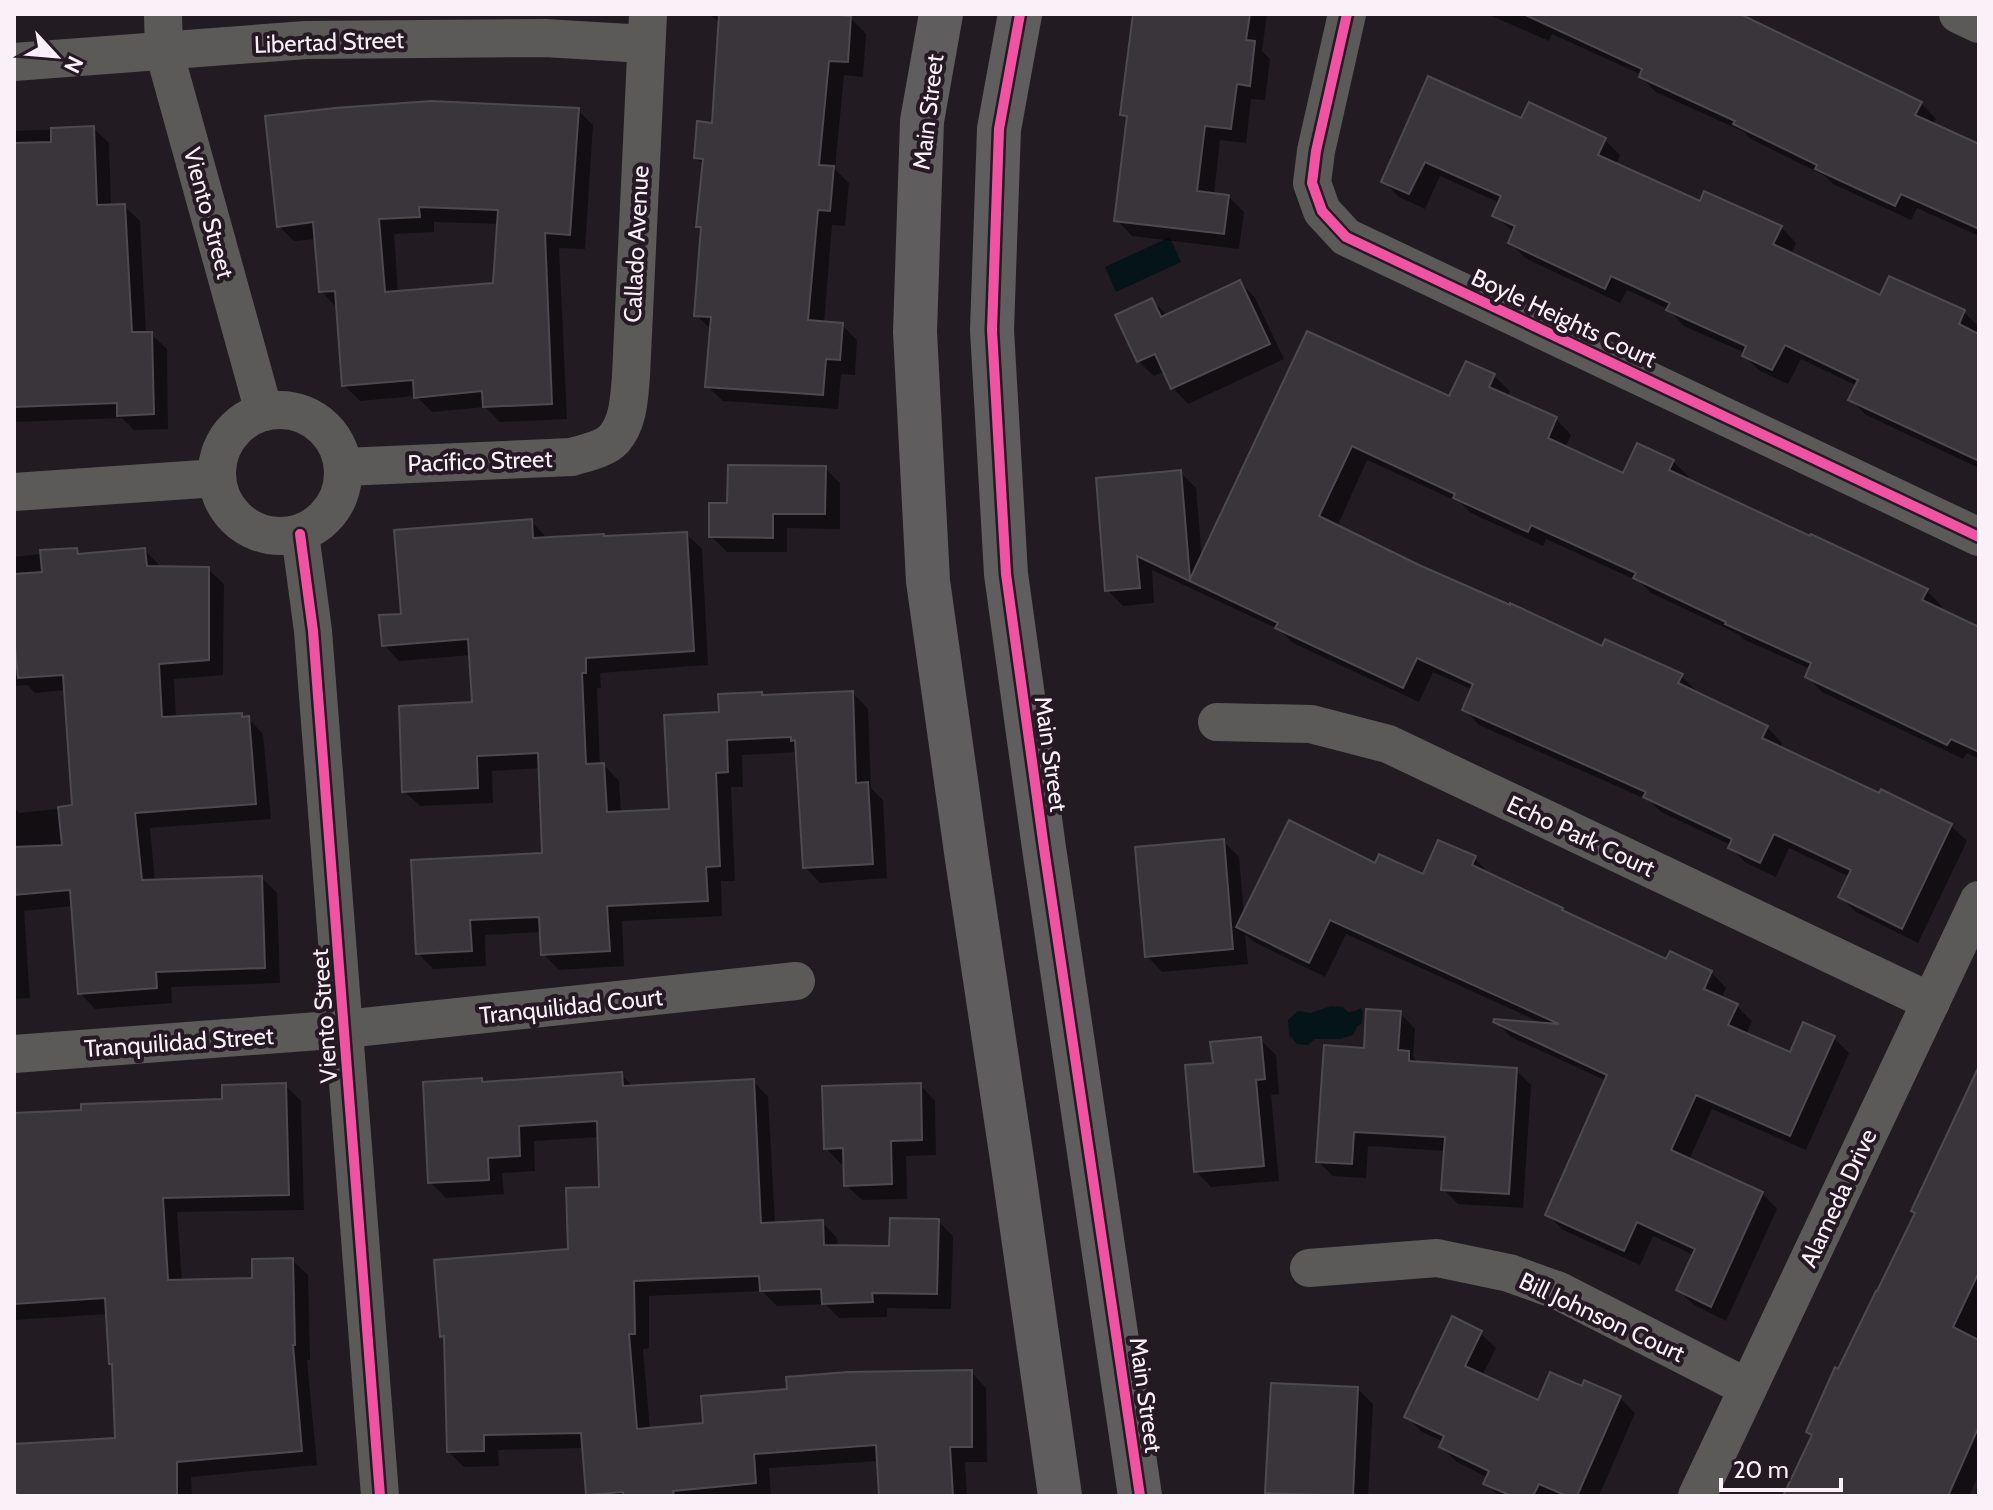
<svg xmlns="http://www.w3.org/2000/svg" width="1993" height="1510" font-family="Cabin,sans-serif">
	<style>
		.water { fill: #051417 }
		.shadow { fill: #0007; fill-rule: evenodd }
		.building { fill: #39353a; stroke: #4e494f; stroke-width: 2; fill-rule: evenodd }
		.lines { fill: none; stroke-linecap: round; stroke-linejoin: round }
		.street { stroke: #5c5a59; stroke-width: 38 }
		.secondary { stroke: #5f5d5d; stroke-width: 44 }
		.cycleway-casing { stroke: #251924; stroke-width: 15 }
		.cycleway { stroke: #f153a3; stroke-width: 10 }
		.labels { text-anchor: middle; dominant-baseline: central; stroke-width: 8; stroke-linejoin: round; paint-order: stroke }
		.street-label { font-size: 24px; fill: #f9f0f8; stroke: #251924 }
	</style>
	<rect width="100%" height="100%" fill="#221c22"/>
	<!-- water -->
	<g class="water">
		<polygon points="1170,237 1181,262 1116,292 1105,267"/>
		<polygon points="1331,1006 1343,1007 1348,1012 1355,1011 1361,1008 1363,1012 1362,1023 1357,1027 1353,1035 1340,1039 1315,1039 1308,1045 1297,1044 1289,1035 1288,1020 1298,1011 1311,1013"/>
	</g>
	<!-- shadow -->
	<g class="shadow">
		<polygon points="710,14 847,14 846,18 851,18 866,34 863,77 844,75 835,169 849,183 845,226 832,225 824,323 842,325 857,340 855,375 841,374 838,409 723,401 707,386 712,330 696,315 703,231 698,226 704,166 696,158 714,125 719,23"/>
		<polygon points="1128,14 1267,14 1262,51 1270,59 1265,100 1251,99 1246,143 1220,140 1214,195 1228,196 1244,212 1239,249 1132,236 1117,220 1129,121 1123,114 1134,20"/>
		<polygon points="1487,14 1745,14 1754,23 1921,103 1936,119 1933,125 1979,146 1979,236 1917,208 1911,220 1833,184 1825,176 1751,139 1744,132 1656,92 1641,77 1642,75 1552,34 1549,41"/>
		<polygon points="1429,79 1522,121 1605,140 1620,155 1616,165 1700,204 1781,227 1796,243 1791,255 1881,298 1890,279 1964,312 1979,327 1976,335 1979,336 1979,468 1866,415 1851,400 1857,386 1801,359 1788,384 1760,371 1744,356 1745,353 1684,326 1668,309 1627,290 1620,303 1525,258 1510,242 1514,233 1495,215 1500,203 1440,176 1425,209 1399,197 1383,181"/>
		<path d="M578,110L593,125L585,249L559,248L567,419L500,422L485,407L432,412L416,396L360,401L344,385L336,307L321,291L316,239L294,241L279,226ZM434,222L499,224L495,285L398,293L394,234L434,232Z"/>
		<polygon points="93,128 109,143 111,206 124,206 140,221 146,334 151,334 167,349 168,429 134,430 122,418 14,422 14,131"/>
		<polygon points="1240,282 1255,298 1284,359 1188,404 1173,388 1165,371 1154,376 1138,361 1152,300 1168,316"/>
		<polygon points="1308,333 1450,398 1494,376 1510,391 1507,397 1556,419 1571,435 1565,448 1624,475 1673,461 1689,477 1687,481 1927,591 1942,606 1940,611 1979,630 1979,759 1967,753 1963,759 1822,692 1807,676 1810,669 1743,639 1738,634 1651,593 1640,582 1546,539 1543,546 1471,513 1461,503 1367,460 1337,527 1418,566 1603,649 1681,676 1697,691 1696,694 1767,727 1782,743 1780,749 1880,796 1882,792 1951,826 1967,841 1918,943 1856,912 1840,897 1850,877 1789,848 1776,877 1746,863 1730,847 1731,845 1661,812 1650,801 1479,725 1464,709 1473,690 1433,672 1419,702 1293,643 1280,630 1152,570 1154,603 1123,606 1107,590 1180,472 1196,488 1202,559"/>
		<polygon points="825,468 840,483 840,529 787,528 787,552 727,552 711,536"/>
		<polygon points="531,521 546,537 546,540 686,534 702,549 708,665 600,673 601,688 597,688 600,765 604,765 619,781 621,813 671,811 721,714 761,694 764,696 853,693 868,709 871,788 883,800 887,878 820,883 805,867 797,752 742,755 743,787 731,787 735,881 721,881 722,916 622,921 624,966 559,970 543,954 542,932 485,935 486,966 433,969 418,953 544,855 541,768 492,771 493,803 420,806 404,791 474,704 471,655 399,661 384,645 403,616"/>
		<polygon points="76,550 83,556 145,550 160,566 160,568 208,569 224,584 223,675 174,679 176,718 241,715 244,719 248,718 263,734 271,819 150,828 155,882 262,878 277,893 280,983 171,987 172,1003 95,1009 80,993 73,906 24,911 30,998 14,999 14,807 19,813 74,807 66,690 35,693 27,685 14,686 14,557"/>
		<polygon points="1223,841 1239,857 1244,915 1376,865 1424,876 1474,858 1490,874 1489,876 1667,961 1711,972 1726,988 1721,999 1737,1006 1752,1021 1746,1035 1791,1055 1833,1037 1849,1053 1806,1150 1712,1109 1689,1160 1762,1193 1777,1209 1726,1321 1694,1305 1678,1290 1694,1255 1653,1236 1640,1265 1563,1230 1547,1214 1607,1081 1511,1037 1495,1021 1544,1024 1346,934 1325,977 1254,942 1245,934 1248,964 1162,972 1147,956"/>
		<polygon points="1400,1013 1415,1029 1413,1057 1420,1064 1516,1070 1531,1085 1523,1208 1458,1204 1443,1189 1446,1151 1368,1146 1366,1178 1333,1176 1318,1161 1366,1050"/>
		<polygon points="1260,1039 1276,1055 1279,1094 1271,1095 1279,1181 1211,1187 1196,1171 1215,1064"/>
		<polygon points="1979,1071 1979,1474 1969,1496 1785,1496 1813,1437 1808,1432 1917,1214"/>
		<polygon points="621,1074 634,1088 753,1081 768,1097 775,1224 822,1222 837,1238 838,1247 891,1248 938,1221 953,1236 951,1309 887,1308 887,1317 839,1318 825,1304 777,1306 762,1291 649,1296 649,1348 643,1349 650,1430 706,1424 971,1372 986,1388 987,1462 965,1462 967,1496 881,1496 879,1461 769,1468 771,1496 590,1496 588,1494 584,1448 498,1450 499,1466 464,1467 449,1452 446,1340 442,1336 570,1251 601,1189 600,1137 534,1141 535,1171 502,1173 504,1194 446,1198 430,1182 482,1081 484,1083"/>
		<polygon points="285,1085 301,1101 304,1210 177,1212 182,1282 254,1280 292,1260 308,1275 310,1360 307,1360 317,1465 191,1477 192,1496 14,1496 14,1446 117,1440 114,1367 111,1364 108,1314 14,1320 14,1115 225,1101"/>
		<polygon points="920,1085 935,1101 936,1155 906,1156 907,1199 862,1200 846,1185 845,1163 841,1164 826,1148"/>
		<polygon points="1480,1333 1496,1348 1482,1376 1539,1403 1583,1388 1620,1398 1635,1413 1599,1496 1499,1496 1486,1483 1488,1478 1457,1462 1441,1447 1444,1442 1422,1432 1406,1416"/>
		<polygon points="1358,1389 1373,1404 1368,1496 1271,1496 1267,1492"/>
	</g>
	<!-- building -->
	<g class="building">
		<polygon points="719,14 826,14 851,16 848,62 829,61 819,165 834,166 830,211 818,210 808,320 843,323 840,360 826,359 823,395 705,387 711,317 694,316 701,227 696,227 703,159 694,158 697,121 712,123"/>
		<polygon points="1133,14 1250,14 1246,40 1255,41 1250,86 1237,84 1231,129 1205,126 1197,191 1229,195 1224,234 1114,221 1127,116 1120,115"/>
		<polygon points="1523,14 1740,14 1922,102 1915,115 1979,144 1979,229 1901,194 1895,206 1815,169 1817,165 1733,124 1735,121 1639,77 1642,69"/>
		<polygon points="1428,76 1521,118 1529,102 1606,138 1598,155 1700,201 1704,191 1782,226 1773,244 1880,295 1889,276 1965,310 1959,324 1979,334 1979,461 1848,400 1858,380 1785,345 1772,370 1742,356 1746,346 1666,310 1670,303 1611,276 1605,289 1508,243 1515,226 1492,216 1501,196 1425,162 1409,194 1381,182"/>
		<path d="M431,101L579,108L570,235L545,233L552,404L483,407L482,391L414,398L413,380L342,386L335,291L319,292L313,222L277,227L265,116L335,108ZM419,207L498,210L493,283L385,292L379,219L420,217Z"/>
		<polygon points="94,126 97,205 125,204 132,332 152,332 154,414 117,416 117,403 14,407 14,143 51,142 51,128"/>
		<polygon points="1240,280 1270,344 1171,389 1155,354 1137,362 1115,315 1152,298 1161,317"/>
		<polygon points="1307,331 1449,396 1466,361 1495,374 1489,387 1557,417 1548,438 1623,473 1637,443 1674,460 1669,470 1810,536 1811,534 1928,589 1922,600 1979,627 1979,752 1951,739 1947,745 1805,677 1811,663 1725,624 1726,622 1633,578 1636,573 1531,525 1528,532 1453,498 1455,494 1352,446 1319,516 1419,565 1510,605 1510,603 1602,646 1605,639 1683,674 1678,683 1768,726 1762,738 1879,793 1881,789 1952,824 1902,929 1838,897 1851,870 1774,834 1760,863 1728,848 1732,839 1643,797 1646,792 1462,710 1473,684 1417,658 1403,688 1275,628 1278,623 1137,556 1140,588 1105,591 1096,478 1181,470 1190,579"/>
		<polygon points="728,465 826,466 825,514 773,514 773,538 709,537 709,503 727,503"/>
		<polygon points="532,519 533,538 604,534 604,536 687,532 694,651 586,658 586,673 582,673 586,764 604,763 607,812 669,809 664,715 719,712 718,694 762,692 762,695 853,691 856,783 868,782 873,864 803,868 795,740 791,741 791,737 727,740 728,772 716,773 720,866 706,867 708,901 607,906 610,951 541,955 539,917 470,920 472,951 416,954 411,860 542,853 538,753 477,756 478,788 402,792 399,706 472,702 468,639 382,646 379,615 401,614 394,530"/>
		<polygon points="77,548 78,554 145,548 147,566 209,567 209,660 159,664 162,717 242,713 242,717 249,716 256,804 135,813 142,880 262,876 265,968 156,972 157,988 78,994 70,890 14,895 14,847 62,845 58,807 72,805 63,675 18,678 14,634 14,574 42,572 40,550"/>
		<polygon points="1289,820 1375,863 1379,854 1423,874 1438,840 1476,856 1472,865 1563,908 1562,910 1666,959 1670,951 1712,971 1704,989 1738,1004 1728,1025 1790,1052 1803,1022 1835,1036 1790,1136 1696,1095 1671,1150 1763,1192 1711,1307 1676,1290 1695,1249 1637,1222 1624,1251 1545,1215 1607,1075 1493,1022 1494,1019 1559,1024 1330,920 1309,963 1236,927"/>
		<polygon points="1224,839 1233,949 1145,957 1135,847"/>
		<polygon points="1366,1009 1401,1011 1398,1050 1409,1051 1409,1061 1517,1068 1509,1194 1441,1190 1445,1137 1354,1132 1352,1164 1316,1162 1324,1045 1364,1048"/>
		<polygon points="1261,1037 1265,1079 1256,1080 1264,1166 1194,1172 1185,1065 1213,1063 1210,1042"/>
		<polygon points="1979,1066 1979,1272 1953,1327 1979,1340 1979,1426 1948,1496 1783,1496 1812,1435 1806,1432 1835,1367 1838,1369 1876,1291 1877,1291 1915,1213 1911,1211"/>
		<polygon points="622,1072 623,1086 754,1079 761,1223 823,1220 824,1245 889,1246 890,1218 939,1219 937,1294 872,1293 873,1302 822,1304 821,1289 760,1291 759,1276 634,1281 635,1334 629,1334 637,1429 703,1423 701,1396 787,1389 786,1377 848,1372 972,1370 972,1447 950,1447 953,1496 879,1496 876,1445 754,1454 756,1483 673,1491 674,1496 623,1496 623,1492 586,1495 581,1433 484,1435 484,1451 447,1452 444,1336 440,1337 434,1260 568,1249 566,1188 599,1187 597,1121 519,1126 520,1156 488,1158 489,1180 428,1183 423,1082 482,1078 482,1082"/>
		<polygon points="286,1083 289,1195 163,1198 168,1280 252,1278 252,1259 293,1258 295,1345 293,1345 302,1451 177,1462 177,1496 17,1496 17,1494 14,1494 14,1444 115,1438 112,1364 109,1364 105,1298 14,1304 14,1113 81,1110 81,1104 222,1099 222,1085"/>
		<polygon points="921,1083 922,1140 891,1141 892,1184 844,1186 843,1148 824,1149 822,1086"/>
		<polygon points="1452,1316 1482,1331 1465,1366 1538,1400 1550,1372 1582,1386 1584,1380 1621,1396 1577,1496 1567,1496 1539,1484 1533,1496 1512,1496 1483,1484 1489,1471 1439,1447 1444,1436 1404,1417"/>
		<polygon points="1271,1383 1358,1387 1353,1496 1265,1493"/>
	</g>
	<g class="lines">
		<!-- street -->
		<g class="street">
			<polyline points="163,14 164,51 264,412"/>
			<polyline points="1347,14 1316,151 1312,183 1322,211 1346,237 1979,537"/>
			<polyline points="1958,14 1979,24"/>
			<polyline points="14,62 306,40 545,38 645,44"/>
			<circle cx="280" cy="473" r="63"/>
			<path d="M344,467L572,457C585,453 605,449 614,439C629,421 629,398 631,376L648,14"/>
			<polyline points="14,492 217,478"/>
			<polyline points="300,534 313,631 380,1496"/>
			<polyline points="1217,722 1311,724 1388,744 1931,1002"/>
			<polyline points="14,1054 345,1029 796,981"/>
			<polyline points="1309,1268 1437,1258 1509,1273 1559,1291 1748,1388"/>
			<polyline points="1697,1496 1979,900"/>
		</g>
		<!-- secondary -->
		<g class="secondary">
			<polyline points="941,14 922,121 915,332 928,581 967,859 1013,1166 1060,1496"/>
			<polyline points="1020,14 999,129 992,330 1006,574 1044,848 1140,1496"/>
		</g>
		<!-- cycleway casing -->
		<g class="cycleway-casing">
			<g id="cycleway">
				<polyline points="1020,14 999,129 992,330 1006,574 1044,848 1140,1496"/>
				<polyline points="1347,14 1316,151 1312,183 1322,211 1346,237 1979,537"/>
				<polyline points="300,534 313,631 380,1496"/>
			</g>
		</g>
		<!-- cycleway -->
		<use href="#cycleway" class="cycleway"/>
	</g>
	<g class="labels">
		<!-- street labels -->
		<g class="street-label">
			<text transform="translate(329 42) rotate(-2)">Libertad Street</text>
			<text transform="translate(928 112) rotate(-83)">Main Street</text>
			<text transform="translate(209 213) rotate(75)">Viento Street</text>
			<text transform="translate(636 244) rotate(-87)">Callado Avenue</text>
			<text transform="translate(1564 318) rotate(25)">Boyle Heights Court</text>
			<text transform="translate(480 461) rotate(-2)">Pacífico Street</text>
			<text transform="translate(1051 754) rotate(82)">Main Street</text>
			<text transform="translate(1581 836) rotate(25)">Echo Park Court</text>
			<text transform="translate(571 1006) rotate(-6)">Tranquilidad Court</text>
			<text transform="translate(324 1016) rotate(-94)">Viento Street</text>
			<text transform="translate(179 1042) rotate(-4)">Tranquilidad Street</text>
			<text transform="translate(1838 1198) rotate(-65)">Alameda Drive</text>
			<text transform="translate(1602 1317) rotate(25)">Bill Johnson Court</text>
			<text transform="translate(1146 1395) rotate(82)">Main Street</text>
		</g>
	</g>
	<!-- border -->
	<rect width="1993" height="1510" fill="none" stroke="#f9f0f8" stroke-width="32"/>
	<!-- north arrow -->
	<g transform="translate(56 56) rotate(116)" stroke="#251924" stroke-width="6" paint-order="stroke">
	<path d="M0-6L14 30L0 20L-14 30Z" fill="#f9f0f8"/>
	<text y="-12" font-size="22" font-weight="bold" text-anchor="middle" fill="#f9f0f8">N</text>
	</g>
	<!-- scale -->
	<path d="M1721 1478v12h120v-12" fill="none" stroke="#f9f0f8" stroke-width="4"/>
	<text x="1733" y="1478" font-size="24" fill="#f9f0f8" stroke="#251924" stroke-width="6" paint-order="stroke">20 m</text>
</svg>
